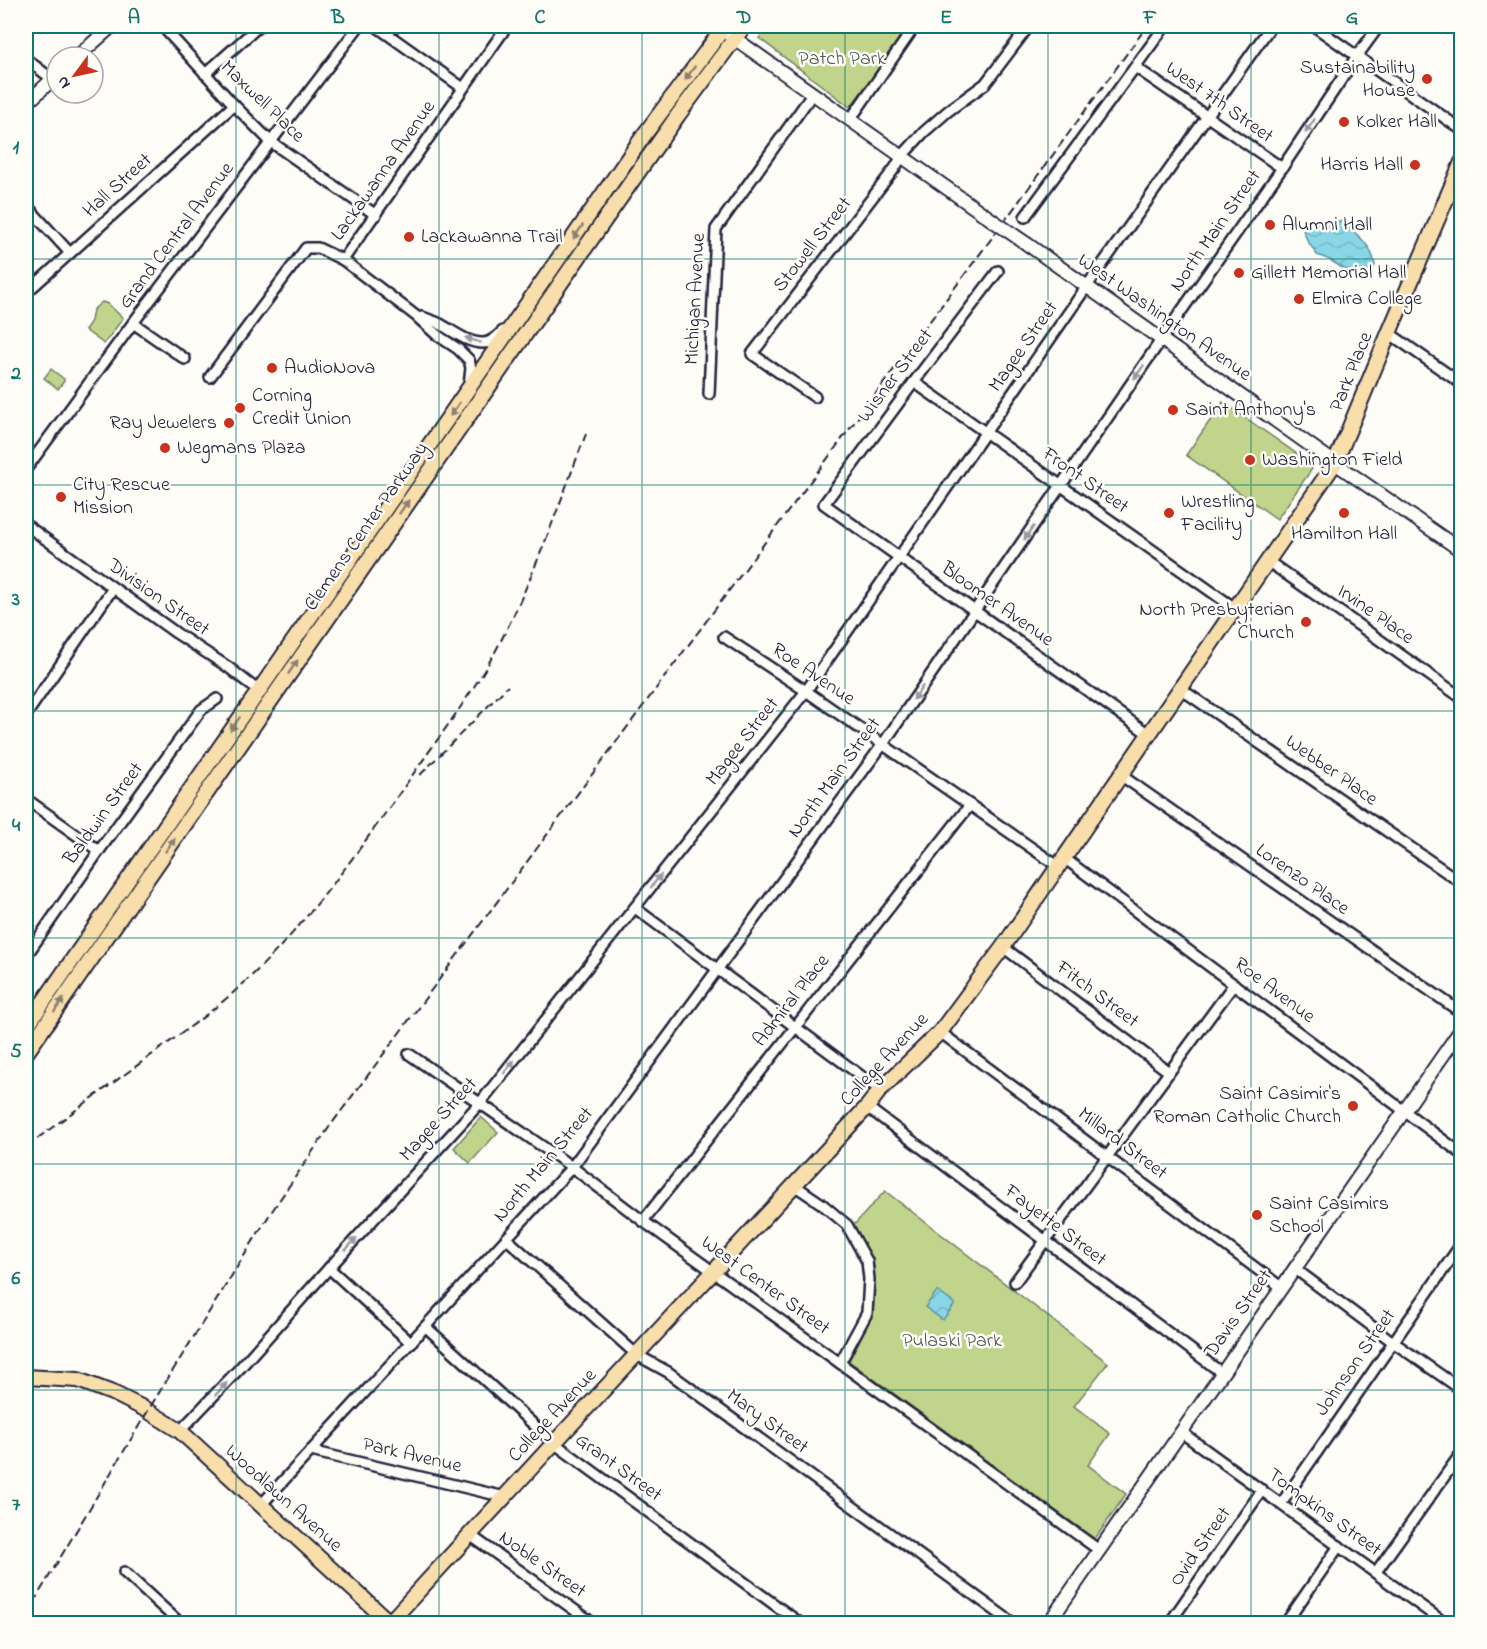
<svg xmlns="http://www.w3.org/2000/svg" width="1487" height="1649" font-family="'Indie Flower',sans-serif">
	<style>
		.park { fill: #c0d58b; stroke: #717c63; stroke-width: 1.5 }
		.water { fill: url(#water-waves); stroke: #5f8ea2; stroke-width: 1.5 }
		.lines { fill: none; stroke-linecap: round; stroke-linejoin: round }
		.street-casing { stroke: #22223b; stroke-width: 14 }
		.secondary-casing { stroke: #22223b; stroke-width: 16 }
		.primary-casing { stroke: #22223b; stroke-width: 18 }
		.street { stroke: #fdfcf7; stroke-width: 9 }
		.secondary { stroke: #fdfcf7; stroke-width: 12 }
		.primary { stroke: #f8deab; stroke-width: 14 }
		.rail { stroke: #22223b; stroke-width: 2; stroke-dasharray: 9 4.5; stroke-linecap: butt }
		.secondary-bridge-casing { stroke: #22223b; stroke-width: 16; stroke-linecap: butt }
		.secondary-bridge { stroke: #fdfcf7; stroke-width: 12 }
		.oneway { fill: #8d8073 }
		.oneway2 { fill: #9a9aa2 }
		.grid { fill: none; stroke: #0f766e; stroke-width: 1.5; stroke-opacity: 0.55 }
		.poi-dot { fill: #c8321e; stroke: #fdfcf7; stroke-width: 2 }
		.labels { text-anchor: middle; dominant-baseline: central; stroke-width: 5; stroke-linejoin: round; paint-order: stroke }
		.park-label { font-size: 20px; fill: #515853; stroke: #fdfcf7 }
		.poi-label { font-size: 20px; fill: #22223b; stroke: #fdfcf7; text-anchor: start }
		.street-label { font-size: 20px; fill: #22223b; stroke: #fdfcf7 }
		.neatline { fill: none; stroke: #0f766e; stroke-width: 2 }
		.grid-label { font-size: 20px; text-anchor: middle; font-weight: bold; fill: #0f766e }
	</style>
	<defs>
		<pattern id="water-waves" width="16" height="10" patternUnits="userSpaceOnUse" patternTransform="scale(1.5)"><rect width="16" height="10" fill="#88d6e6"/><path d="M0 5q4-4 8 0t8 0" fill="none" stroke="#75b7c6"/></pattern>
	</defs>
	<rect width="100%" height="100%" fill="#fdfcf7"/>
	<filter id="ink" filterUnits="userSpaceOnUse"><feTurbulence type="fractalNoise" baseFrequency=".0167" numOctaves="2"/><feDisplacementMap in="SourceGraphic" scale="12" xChannelSelector="R" yChannelSelector="G"/><feConvolveMatrix kernelMatrix="1 2 1 2 8 2 1 2 1" color-interpolation-filters="sRGB"/></filter>
	<g filter="url(#ink)">
		<!-- park -->
		<g class="park">
			<polygon points="768,26 912,26 850,107 759,38"/>
			<polygon points="102,302 108,304 123,318 104,344 85,330 91,321 93,310"/>
			<polygon points="51,369 64,379 64,381 58,389 44,378"/>
			<polygon points="1223,402 1314,466 1277,519 1186,455"/>
			<polygon points="481,1117 498,1132 470,1163 454,1148"/>
			<polygon points="885,1191 1108,1363 1074,1406 1110,1434 1088,1465 1126,1494 1095,1539 849,1361 871,1317 874,1267 853,1226"/>
		</g>
		<!-- water -->
		<g class="water">
			<path d="M1340,221C1356,233 1373,245 1375,266L1371,270L1356,272L1344,269L1330,260L1317,255L1307,240L1303,230L1313,224Z"/>
			<polygon points="937,1291 955,1304 943,1320 925,1307"/>
		</g>
		<g class="lines">
			<!-- street casing -->
			<g class="street-casing">
				<g id="street">
					<polyline points="162,26 234,105 271,142 376,215"/>
					<polyline points="376,26 463,88"/>
					<polyline points="1314,26 1462,130"/>
					<polyline points="26,59 52,79"/>
					<polyline points="1135,67 1282,168"/>
					<polyline points="205,74 259,26"/>
					<polyline points="850,120 915,26"/>
					<polyline points="26,205 70,253"/>
					<polyline points="1025,217 1165,26"/>
					<polyline points="343,260 416,316 437,335 458,349 469,360 471,368 469,385"/>
					<polyline points="998,271 914,382 824,504 1150,735"/>
					<polyline points="26,293 234,105"/>
					<path d="M422,317C427,319 434,321 440,324C453,331 467,343 483,343C491,343 497,337 503,331"/>
					<polyline points="133,323 185,359"/>
					<polyline points="1389,333 1462,384"/>
					<polyline points="210,377 306,248 318,248 343,260 507,26"/>
					<polyline points="914,382 1236,609"/>
					<polyline points="709,394 716,229 813,93"/>
					<polyline points="815,397 752,354 895,168 902,156 924,132 948,111 985,84 1029,26"/>
					<polyline points="26,469 133,323 359,26"/>
					<polyline points="26,525 176,633 228,667 261,693"/>
					<polyline points="1269,562 1462,698"/>
					<polyline points="724,637 806,691 1059,867"/>
					<polyline points="1181,689 1462,883"/>
					<polyline points="26,715 113,588"/>
					<polyline points="1122,776 1462,1013"/>
					<polyline points="26,799 99,851"/>
					<polyline points="1064,858 1462,1154"/>
					<polyline points="635,908 880,1090"/>
					<polyline points="1003,947 1169,1072"/>
					<polyline points="26,956 99,851 201,710 217,699"/>
					<polyline points="940,1032 1281,1287"/>
					<polyline points="409,1054 572,1167 643,1221 1099,1550"/>
					<polyline points="867,1107 1222,1373"/>
					<polyline points="794,1185 822,1204 847,1225 867,1261 869,1279 867,1313 840,1363"/>
					<polyline points="643,1221 970,805"/>
					<polyline points="507,1239 637,1355 668,1372 1014,1624"/>
					<polyline points="329,1268 411,1343"/>
					<polyline points="1294,1268 1393,1342 1462,1390"/>
					<polyline points="1015,1282 1234,984"/>
					<polyline points="426,1327 554,1443 801,1624"/>
					<polyline points="180,1431 240,1368 329,1268 480,1103 806,691 1087,286 1271,26"/>
					<polyline points="1181,1432 1446,1624"/>
					<polyline points="311,1451 505,1497"/>
					<polyline points="1281,1504 1462,1243"/>
					<polyline points="261,1505 572,1167 883,744 1161,340 1282,168 1357,56 1379,26"/>
					<polyline points="470,1535 594,1624"/>
					<polyline points="124,1572 181,1624"/>
					<polyline points="1376,1572 1462,1452"/>
					<polyline points="1169,1624 1262,1490"/>
					<polyline points="1285,1624 1339,1546"/>
				</g>
			</g>
			<!-- secondary casing -->
			<g class="secondary-casing">
				<g id="secondary">
					<polyline points="717,26 992,220"/>
					<polyline points="77,57 112,26"/>
					<polyline points="26,104 57,75"/>
					<polyline points="1027,244 1335,463 1462,551"/>
					<polyline points="1048,1624 1462,1028"/>
				</g>
			</g>
			<!-- primary casing -->
			<g class="primary-casing">
				<g id="primary">
					<polyline points="26,1027 647,131 725,26"/>
					<polyline points="26,1053 569,271 678,115 744,26"/>
					<polyline points="26,1377 78,1380 115,1394 145,1409 180,1431 389,1622"/>
					<polyline points="388,1624 554,1443 867,1107 880,1090 940,1032 1003,947 1335,463 1389,333 1462,162"/>
				</g>
			</g>
			<!-- street -->
			<use href="#street" class="street"/>
			<!-- secondary -->
			<use href="#secondary" class="secondary"/>
			<!-- primary -->
			<use href="#primary" class="primary"/>
			<!-- rail -->
			<g class="rail">
				<polyline points="420,775 508,686"/>
				<path d="M26,1147C66,1117 106,1088 146,1059C176,1037 207,1016 235,991C303,931 356,854 409,780C438,738 470,697 495,652C532,583 558,507 586,434"/>
				<polyline points="26,1615 152,1404 270,1214 330,1126 1009,215 1147,26"/>
			</g>
			<!-- secondary-bridge casing -->
			<g class="secondary-bridge-casing">
				<polyline id="secondary-bridge" points="992,220 1027,244"/>
			</g>
			<!-- secondary-bridge -->
			<use href="#secondary-bridge" class="secondary-bridge"/>
		</g>
		<!-- one-way arrows -->
		<defs><path id="oneway-solid" d="M-6-.8H1V-3.2L6.5 0L1 3.2V.8H-6Z" transform="scale(1.5)"/></defs>
		<g class="oneway">
			<use href="#oneway-solid" transform="translate(690 73) rotate(126)"/>
			<use href="#oneway-solid" transform="translate(578 232) rotate(125)"/>
			<use href="#oneway-solid" transform="translate(455 409) rotate(125)"/>
			<use href="#oneway-solid" transform="translate(404 507) rotate(-55)"/>
			<use href="#oneway-solid" transform="translate(293 667) rotate(-56)"/>
			<use href="#oneway-solid" transform="translate(235 724) rotate(125)"/>
			<use href="#oneway-solid" transform="translate(170 845) rotate(-55)"/>
			<use href="#oneway-solid" transform="translate(59 1005) rotate(-55)"/>
		</g>
		<g class="oneway2">
			<use href="#oneway-solid" transform="translate(1310 126) rotate(124)"/>
			<use href="#oneway-solid" transform="translate(473 340) rotate(-162)"/>
			<use href="#oneway-solid" transform="translate(1139 372) rotate(125)"/>
			<use href="#oneway-solid" transform="translate(1029 533) rotate(125)"/>
			<use href="#oneway-solid" transform="translate(918 693) rotate(124)"/>
			<use href="#oneway-solid" transform="translate(656 881) rotate(-52)"/>
			<use href="#oneway-solid" transform="translate(509 1067) rotate(-52)"/>
			<use href="#oneway-solid" transform="translate(351 1244) rotate(-48)"/>
			<use href="#oneway-solid" transform="translate(221 1389) rotate(-47)"/>
		</g>
	</g>
	<!-- grid -->
	<path class="grid" d="M236,26V1624M439,26V1624M642,26V1624M845,26V1624M1048,26V1624M1251,26V1624M26,259H1462M26,485H1462M26,711H1462M26,938H1462M26,1164H1462M26,1390H1462"/>
	<!-- markers -->
	<g class="poi-dot">
		<circle cx="1427" cy="79" r="6"/>
		<circle cx="1344" cy="122" r="6"/>
		<circle cx="1415" cy="165" r="6"/>
		<circle cx="1270" cy="225" r="6"/>
		<circle cx="409" cy="237" r="6"/>
		<circle cx="1239" cy="273" r="6"/>
		<circle cx="1299" cy="299" r="6"/>
		<circle cx="272" cy="368" r="6"/>
		<circle cx="240" cy="408" r="6"/>
		<circle cx="1173" cy="410" r="6"/>
		<circle cx="229" cy="423" r="6"/>
		<circle cx="165" cy="448" r="6"/>
		<circle cx="1250" cy="460" r="6"/>
		<circle cx="61" cy="497" r="6"/>
		<circle cx="1169" cy="513" r="6"/>
		<circle cx="1344" cy="513" r="6"/>
		<circle cx="1306" cy="622" r="6"/>
		<circle cx="1353" cy="1106" r="6"/>
		<circle cx="1257" cy="1215" r="6"/>
	</g>
	<g class="labels">
		<!-- park labels -->
		<g class="park-label">
			<text x="842" y="59">Patch Park</text>
			<text x="952" y="1341">Pulaski Park</text>
		</g>
		<!-- poi labels -->
		<g class="poi-label">
			<text x="1415" y="68" text-anchor="end">Sustainability<tspan x="1415" dy="23">House</tspan></text>
			<text x="1356" y="122">Kolker Hall</text>
			<text x="1403" y="165" text-anchor="end">Harris Hall</text>
			<text x="1282" y="225">Alumni Hall</text>
			<text x="421" y="237">Lackawanna Trail</text>
			<text x="1251" y="273">Gillett Memorial Hall</text>
			<text x="1311" y="299">Elmira College</text>
			<text x="284" y="368">AudioNova</text>
			<text x="252" y="396">Corning<tspan x="252" dy="23">Credit Union</tspan></text>
			<text x="1185" y="410">Saint Anthony's</text>
			<text x="217" y="423" text-anchor="end">Ray Jewelers</text>
			<text x="177" y="448">Wegmans Plaza</text>
			<text x="1262" y="460">Washington Field</text>
			<text x="73" y="485">City Rescue<tspan x="73" dy="23">Mission</tspan></text>
			<text x="1181" y="502">Wrestling<tspan x="1181" dy="23">Facility</tspan></text>
			<text x="1344" y="534" text-anchor="middle">Hamilton Hall</text>
			<text x="1294" y="610" text-anchor="end">North Presbyterian<tspan x="1294" dy="23">Church</tspan></text>
			<text x="1341" y="1094" text-anchor="end">Saint Casimir's<tspan x="1341" dy="23">Roman Catholic Church</tspan></text>
			<text x="1269" y="1204">Saint Casimirs<tspan x="1269" dy="23">School</tspan></text>
		</g>
		<!-- street labels -->
		<g class="street-label">
			<text transform="translate(262 102) rotate(44)">Maxwell Place</text>
			<text transform="translate(1219 103) rotate(35)">West 7th Street</text>
			<text transform="translate(384 171) rotate(-55)">Lackawanna Avenue</text>
			<text transform="translate(118 186) rotate(-42)">Hall Street</text>
			<text transform="translate(1216 231) rotate(-55)">North Main Street</text>
			<text transform="translate(177 236) rotate(-53)">Grand Central Avenue</text>
			<text transform="translate(813 245) rotate(-52)">Stowell Street</text>
			<text transform="translate(696 299) rotate(-87)">Michigan Avenue</text>
			<text transform="translate(1164 318) rotate(35)">West Washington Avenue</text>
			<text transform="translate(1024 347) rotate(-55)">Magee Street</text>
			<text transform="translate(1352 372) rotate(-68)">Park Place</text>
			<text transform="translate(896 376) rotate(-53)">Wisner Street</text>
			<text transform="translate(1085 481) rotate(35)">Front Street</text>
			<text transform="translate(367 527) rotate(-55)">Clemens Center Parkway</text>
			<text transform="translate(158 598) rotate(35)">Division Street</text>
			<text transform="translate(997 605) rotate(35)">Bloomer Avenue</text>
			<text transform="translate(1375 615) rotate(35)">Irvine Place</text>
			<text transform="translate(813 675) rotate(34)">Roe Avenue</text>
			<text transform="translate(743 742) rotate(-52)">Magee Street</text>
			<text transform="translate(1331 771) rotate(35)">Webber Place</text>
			<text transform="translate(835 778) rotate(-54)">North Main Street</text>
			<text transform="translate(104 814) rotate(-54)">Baldwin Street</text>
			<text transform="translate(1302 880) rotate(35)">Lorenzo Place</text>
			<text transform="translate(1274 991) rotate(37)">Roe Avenue</text>
			<text transform="translate(1097 995) rotate(37)">Fitch Street</text>
			<text transform="translate(792 1001) rotate(-52)">Admiral Place</text>
			<text transform="translate(885 1060) rotate(-47)">College Avenue</text>
			<text transform="translate(439 1120) rotate(-48)">Magee Street</text>
			<text transform="translate(1122 1144) rotate(37)">Millard Street</text>
			<text transform="translate(544 1165) rotate(-50)">North Main Street</text>
			<text transform="translate(1055 1226) rotate(37)">Fayette Street</text>
			<text transform="translate(765 1286) rotate(36)">West Center Street</text>
			<text transform="translate(1239 1314) rotate(-55)">Davis Street</text>
			<text transform="translate(1356 1363) rotate(-55)">Johnson Street</text>
			<text transform="translate(553 1416) rotate(-47)">College Avenue</text>
			<text transform="translate(767 1422) rotate(36)">Mary Street</text>
			<text transform="translate(412 1456) rotate(13)">Park Avenue</text>
			<text transform="translate(618 1468) rotate(36)">Grant Street</text>
			<text transform="translate(283 1499) rotate(42)">Woodlawn Avenue</text>
			<text transform="translate(1324 1513) rotate(36)">Tompkins Street</text>
			<text transform="translate(1201 1547) rotate(-55)">Ovid Street</text>
			<text transform="translate(542 1565) rotate(35)">Noble Street</text>
		</g>
	</g>
	<!-- margin -->
	<rect width="1487" height="1649" fill="none" stroke="#fdfcf7" stroke-width="66"/>
	<!-- north arrow -->
	<g transform="translate(75 75) rotate(237)"><circle r="28" fill="#fdfcf7" stroke="#a5a5ac" stroke-width="1.5"/>
	<path d="M0-4.5L10 22L0 15L-10 22Z" fill="#c8321e"/>
	<text y="-9" font-size="16" font-weight="bold" text-anchor="middle" fill="#22223b">N</text>
	</g>
	<rect x="33" y="33" width="1421" height="1583" class="neatline"/>
	<g class="grid-label">
		<text x="134" y="23">A</text>
		<text x="338" y="23">B</text>
		<text x="540" y="23">C</text>
		<text x="744" y="23">D</text>
		<text x="946" y="23">E</text>
		<text x="1150" y="23">F</text>
		<text x="1352" y="23">G</text>
		<text x="16" y="153">1</text>
		<text x="16" y="379">2</text>
		<text x="16" y="605">3</text>
		<text x="16" y="831">4</text>
		<text x="16" y="1057">5</text>
		<text x="16" y="1284">6</text>
		<text x="16" y="1510">7</text>
	</g>
</svg>
